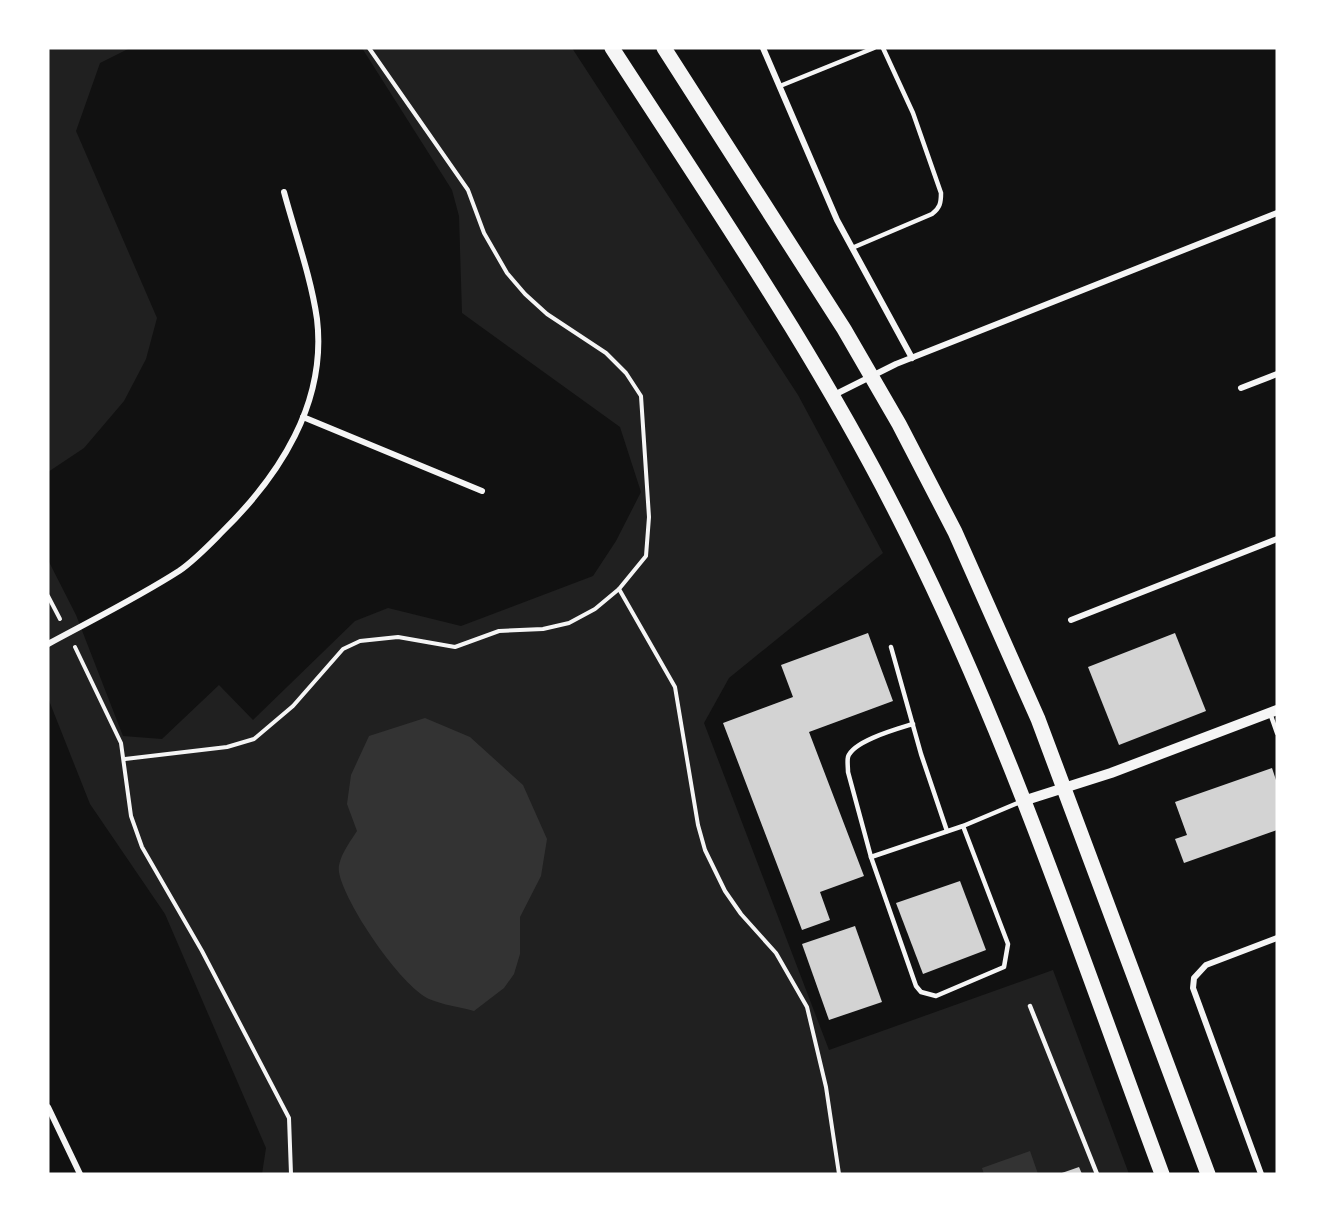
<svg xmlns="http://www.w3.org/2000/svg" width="1325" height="1222" font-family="Montserrat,sans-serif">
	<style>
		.green { fill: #202020 }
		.water { fill: #333 }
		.building { fill: #d3d3d3 }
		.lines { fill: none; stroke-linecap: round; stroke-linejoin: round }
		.path { stroke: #f5f5f5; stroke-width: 4 }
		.service { stroke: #f5f5f5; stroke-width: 4.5 }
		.minor { stroke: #f5f5f5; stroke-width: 6 }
		.tertiary { stroke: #f5f5f5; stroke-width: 10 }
		.primary { stroke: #f5f5f5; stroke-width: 15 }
	</style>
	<rect width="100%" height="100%" fill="#111"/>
	<!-- green -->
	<g class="green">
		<polygon points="48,48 130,48 100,63 76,131 157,318 146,359 124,401 84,448 48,472"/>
		<polygon points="362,48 572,48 798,395 883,553 729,678 704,723 829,1050 1053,970 1129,1174 262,1174 266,1148 165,914 90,804 48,698 48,560 76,615 123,736 162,739 219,685 253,720 355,621 388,608 461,626 593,576 616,541 641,492 620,427 462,313 459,216 452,190"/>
	</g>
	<!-- water -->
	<g class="water">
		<path d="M425,718L470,737L523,785L547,839L541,876L520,917V954L514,974L504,988L474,1011C460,1007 443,1005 429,999C401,986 344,903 339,872C337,859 350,842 357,831L347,804L351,775L369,736Z"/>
		<polygon points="1030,1151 1038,1174 984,1174 982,1168"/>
	</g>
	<!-- building -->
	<g class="building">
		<polygon points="868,633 893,701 809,732 864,876 820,892 830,920 802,930 723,723 793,697 781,665"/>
		<polygon points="1175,633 1206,711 1119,745 1088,667"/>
		<polygon points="1272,768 1277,783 1277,830 1184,863 1175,839 1187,835 1175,802"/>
		<polygon points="960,881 986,950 923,974 896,903"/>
		<polygon points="855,926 882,1002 829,1020 802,944"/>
		<polygon points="1079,1167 1082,1174 1059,1174"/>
	</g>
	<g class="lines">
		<!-- path -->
		<g class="path">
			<polyline points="369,48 468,190 484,233 507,273 525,294 547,314 606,353 626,373 641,396 649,517 646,556 619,589 675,687 698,825 705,850 725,891 741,914 776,953 807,1007 826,1087 839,1174"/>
			<polyline points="48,596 60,619"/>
			<polyline points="75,647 121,743 131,816 142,847 202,951 289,1118 291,1174"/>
			<polyline points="125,759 227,747 254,739 293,706 343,649 360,641 398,637 455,647 499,631 543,629 569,623 595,609 619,589"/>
		</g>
		<!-- service -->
		<g class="service">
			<polyline points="780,86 874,48"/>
			<path d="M852,248L932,214C940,208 941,203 941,193L913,113L883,48"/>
			<polyline points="891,647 921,754 947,831"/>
			<polyline points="1270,713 1277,733"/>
			<path d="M913,724C897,729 853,741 848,757C847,761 848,767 848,772L871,857L916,986L921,992L936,996L1004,967L1008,944L963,826"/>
			<polyline points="871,857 963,826 1020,802"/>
			<polyline points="1030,1006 1097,1174"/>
		</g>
		<!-- minor -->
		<g class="minor">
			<polyline points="763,48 837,220 912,358"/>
			<polyline points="1241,388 1277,374"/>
			<polyline points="834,395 896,364 1277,213"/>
			<polyline points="303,417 482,491"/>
			<polyline points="1071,620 1277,539"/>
			<path d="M48,644C92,620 137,598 179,571C195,560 209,545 223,531C279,476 327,403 317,319C311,277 295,233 284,192"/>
			<polyline points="48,1107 80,1174"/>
			<polyline points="1261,1174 1193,988 1194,978 1206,965 1277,938"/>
		</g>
		<!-- tertiary -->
		<polyline class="tertiary" points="1023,801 1111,773 1277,710"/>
		<!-- primary -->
		<g class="primary">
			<path d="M612,48C715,207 823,364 907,534C1010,740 1082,959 1162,1174"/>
			<polyline points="664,48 844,329 899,424 955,532 1038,719 1208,1174"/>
		</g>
	</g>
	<!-- border -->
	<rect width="1325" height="1222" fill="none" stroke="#ffffff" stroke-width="99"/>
</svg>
